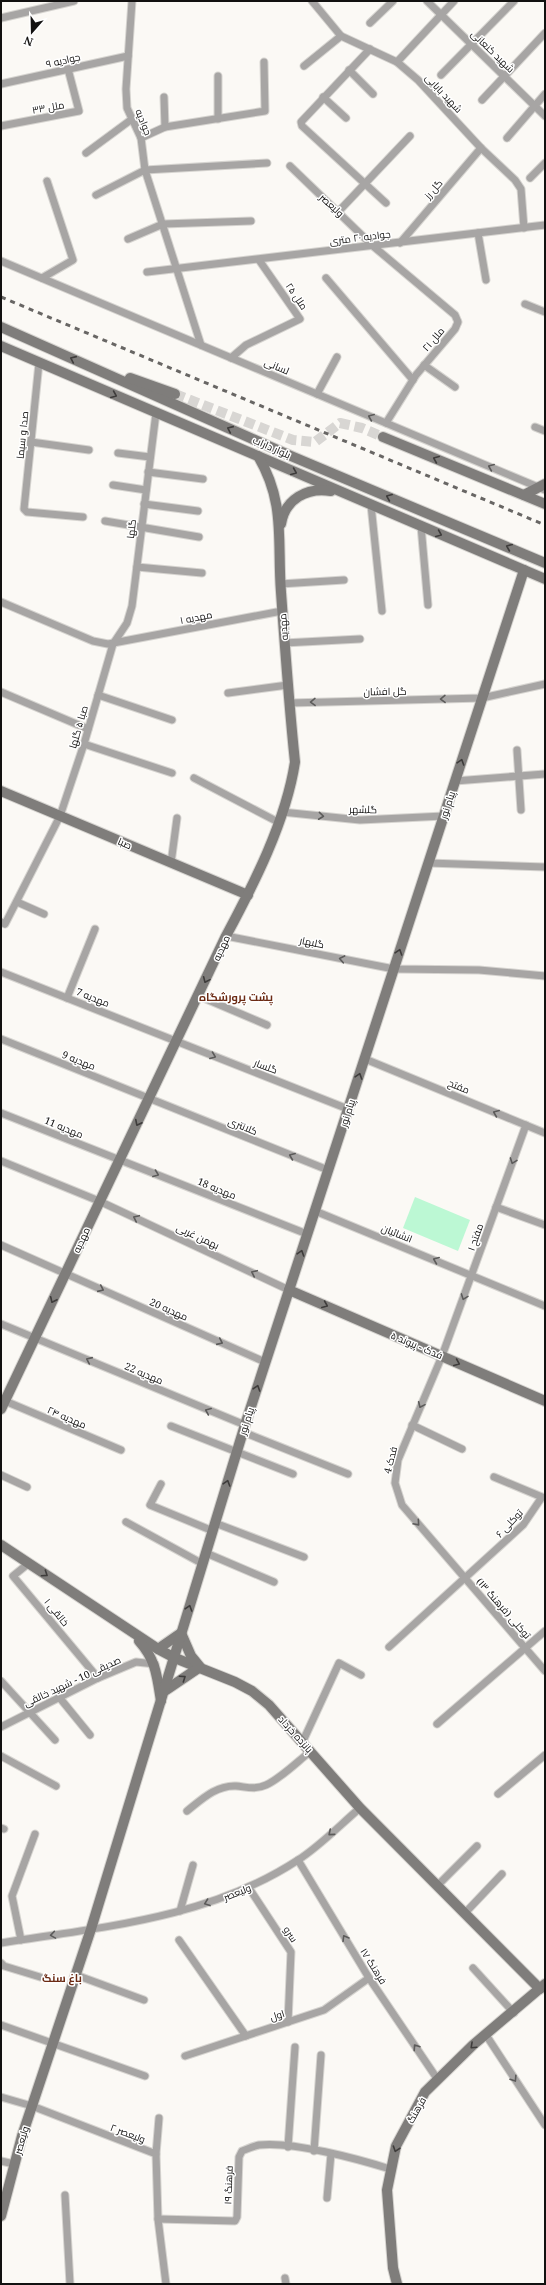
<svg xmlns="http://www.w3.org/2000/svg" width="546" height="2285" font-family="'Noto Serif',Cairo,serif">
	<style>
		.green { fill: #bcf8d4 }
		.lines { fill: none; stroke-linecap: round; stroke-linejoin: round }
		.secondary-tunnel { stroke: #d8d6d3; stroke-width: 10; stroke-dasharray: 10 5; stroke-linecap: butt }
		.street-casing { stroke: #d6d4d0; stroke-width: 9 }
		.secondary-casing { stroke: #d6d4d0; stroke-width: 12 }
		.street { stroke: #a7a5a4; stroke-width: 7 }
		.secondary { stroke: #7f7d7b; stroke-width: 10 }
		.rail { stroke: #686664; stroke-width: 3; stroke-dasharray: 5 5; stroke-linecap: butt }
		.oneway { stroke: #3e3c3b }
		.oneway2 { stroke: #5c5b5a }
		.labels { text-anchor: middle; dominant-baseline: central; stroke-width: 3; stroke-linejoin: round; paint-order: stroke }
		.street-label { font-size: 10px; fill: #121110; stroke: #fff }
		.neighbourhood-label { font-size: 11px; font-weight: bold; fill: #6c2b14; stroke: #fff }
	</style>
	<rect width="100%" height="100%" fill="#fbf9f5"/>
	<!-- green -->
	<polygon class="green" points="415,1197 470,1220 458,1251 403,1228"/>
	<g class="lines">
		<!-- secondary-tunnel -->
		<polyline class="secondary-tunnel" points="175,394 293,440 315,442 340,423 362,428 383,437"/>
		<!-- street casing -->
		<g class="street-casing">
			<g id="street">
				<polyline points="132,1 126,89 127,108 141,138 145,170 201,345"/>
				<polyline points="312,1 341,36 397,62 418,80 481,148 515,180 521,189 524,228"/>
				<polyline points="427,1 545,116"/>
				<polyline points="1,18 74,1"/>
				<polyline points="370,23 393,1"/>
				<polyline points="370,49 301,122 302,126 386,203"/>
				<polyline points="397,62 454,1"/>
				<polyline points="304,66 341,36"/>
				<polyline points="349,70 373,94"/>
				<polyline points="441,75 514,1"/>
				<polyline points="1,84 128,56"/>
				<polyline points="164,97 165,127"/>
				<polyline points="323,97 346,118"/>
				<polyline points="482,100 545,33"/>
				<polyline points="218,119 218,76"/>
				<polyline points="1,126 79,111 68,69"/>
				<polyline points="141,138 165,127 265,111 264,62"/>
				<polyline points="507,138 545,94"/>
				<polyline points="86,153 132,119"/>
				<polyline points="290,166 373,246 455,315 458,322 455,329 416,375 386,423"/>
				<polyline points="530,178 545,163"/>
				<polyline points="96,195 145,170 267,163"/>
				<polyline points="339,211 410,136"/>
				<polyline points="478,233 486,280"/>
				<polyline points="128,239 163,224 251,221"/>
				<polyline points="400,243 481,148"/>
				<polyline points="1,261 545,490"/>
				<polyline points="147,272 545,225"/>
				<polyline points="42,278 73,260 47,181"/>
				<polyline points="326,278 413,380"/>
				<polyline points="525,304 545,312"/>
				<polyline points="231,358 246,345 300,319 259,260"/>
				<polyline points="39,363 24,509 27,512 83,517"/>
				<polyline points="424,365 455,387"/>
				<polyline points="317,394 337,357"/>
				<polyline points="535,427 545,431"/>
				<polyline points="31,442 89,450"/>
				<polyline points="118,453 150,457"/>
				<polyline points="148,472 203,479"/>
				<polyline points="113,485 146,490"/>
				<polyline points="144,504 198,511"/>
				<polyline points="371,505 382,611"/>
				<polyline points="105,521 199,537"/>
				<polyline points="421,526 428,605"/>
				<polyline points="137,567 202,573"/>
				<polyline points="280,584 344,580"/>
				<polyline points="1,602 93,641 108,644 282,611"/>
				<polyline points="284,643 360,639"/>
				<polyline points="1,692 88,729"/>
				<polyline points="228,693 288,685"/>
				<polyline points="98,695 172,720"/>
				<polyline points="289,703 482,698 545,684"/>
				<polyline points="84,744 172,773"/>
				<polyline points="517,750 521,810"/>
				<polyline points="194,778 278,822"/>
				<polyline points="455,781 545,774"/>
				<polyline points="282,812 360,820 444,816"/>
				<polyline points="171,863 177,818"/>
				<polyline points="428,863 545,867"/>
				<polyline points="17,902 44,914"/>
				<polyline points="1,922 5,924 60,816 84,744 113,644 127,623 132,606 156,413"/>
				<polyline points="226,936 394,969 479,970 545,976"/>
				<polyline points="1,972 348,1109"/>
				<polyline points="199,996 267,1025"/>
				<polyline points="67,998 95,929"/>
				<polyline points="1,1039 328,1170"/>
				<polyline points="365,1059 545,1133"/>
				<polyline points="1,1113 307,1234"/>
				<polyline points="526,1125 442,1356 398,1460 395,1483 402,1505 545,1671"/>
				<polyline points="1,1161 99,1201 289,1290"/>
				<polyline points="496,1207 545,1225"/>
				<polyline points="315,1211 545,1306"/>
				<polyline points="1,1245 265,1362"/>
				<polyline points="1,1324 245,1425"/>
				<polyline points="5,1401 121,1450"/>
				<polyline points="412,1425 462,1449"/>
				<polyline points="171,1426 293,1474"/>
				<polyline points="243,1432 348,1474"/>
				<polyline points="1,1475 27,1487"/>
				<polyline points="161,1484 150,1505 213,1531"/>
				<polyline points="126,1522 203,1564"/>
				<polyline points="215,1523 304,1557"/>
				<polyline points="206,1553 274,1582"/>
				<polyline points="29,1563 13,1576 98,1678"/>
				<polyline points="389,1647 523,1525 542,1497 494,1477"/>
				<polyline points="1,1681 55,1740"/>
				<polyline points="59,1697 90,1735"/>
				<polyline points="437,1724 545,1631"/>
				<polyline points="1,1727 98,1678 136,1662 155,1664"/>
				<polyline points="303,1741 339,1663 361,1675"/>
				<polyline points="1,1756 56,1786"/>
				<polyline points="498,1794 545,1755"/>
				<path d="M187,1811C201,1800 216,1785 236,1786C247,1787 255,1790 266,1785C280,1779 298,1761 311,1751"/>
				<polyline points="1,1828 4,1829"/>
				<polyline points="298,1860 369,1978 438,2080"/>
				<polyline points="438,1885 477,1846"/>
				<polyline points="249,1888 291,1952 288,2022"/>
				<polyline points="180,1911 193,1865"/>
				<polyline points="465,1913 502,1874"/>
				<polyline points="21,1940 12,1896 35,1834"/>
				<polyline points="179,1940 246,2036"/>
				<path d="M1,1943C102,1927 210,1918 298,1860C320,1846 340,1825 360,1808"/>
				<polyline points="1,1963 4,1966 40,1977"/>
				<polyline points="473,1968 514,2013"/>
				<polyline points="76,1975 144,2000"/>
				<polyline points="1,2025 145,2076"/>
				<polyline points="486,2035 545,2125"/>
				<polyline points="185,2056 324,2010 369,1978"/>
				<polyline points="1,2097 32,2106 156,2154 158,2219 166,2284"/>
				<polyline points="288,2147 295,2047"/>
				<polyline points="314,2151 321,2055"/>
				<polyline points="156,2154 159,2118"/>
				<polyline points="1,2161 14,2164"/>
				<polyline points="65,2195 70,2284"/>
				<polyline points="327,2198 331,2154"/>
				<path d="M158,2219L235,2221L237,2217L239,2157L242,2151C247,2149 254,2146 259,2145C292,2141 358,2159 390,2169"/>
				<polyline points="285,2278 286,2284"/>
			</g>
		</g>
		<!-- secondary casing -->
		<g class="secondary-casing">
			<g id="secondary">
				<polyline points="1,327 291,456 545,563"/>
				<polyline points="1,346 545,579"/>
				<polyline points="130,378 175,394"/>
				<polyline points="383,437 545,504"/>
				<polyline points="524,495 545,484"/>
				<path d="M281,524C285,499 307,487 331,491"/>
				<polyline points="1,791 248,895"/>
				<polyline points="289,1290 545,1401"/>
				<path d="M1,1409L226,936C254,884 286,821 295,762C289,705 285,648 281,592C277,541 286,503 258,456"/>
				<polyline points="1,1545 158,1649 175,1658 235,1682 252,1691 269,1705 360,1808 540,1989"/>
				<path d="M139,1641C156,1660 157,1676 161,1701"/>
				<polyline points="158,1649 181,1633 191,1656 200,1667 166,1690"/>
				<polyline points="1,2216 22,2136 91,1929 245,1425 524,570"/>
				<polyline points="397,2284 393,2268 387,2190 396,2146 425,2092 473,2045 545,1984"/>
			</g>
		</g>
		<!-- street -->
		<use href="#street" class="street"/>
		<!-- secondary -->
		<use href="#secondary" class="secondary"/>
		<!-- rail -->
		<polyline class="rail" points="1,297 545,525"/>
	</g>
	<!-- one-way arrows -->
	<defs><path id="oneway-chevron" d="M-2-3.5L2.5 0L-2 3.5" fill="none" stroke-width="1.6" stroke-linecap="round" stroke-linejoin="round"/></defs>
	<g class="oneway">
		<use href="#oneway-chevron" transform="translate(73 359) rotate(-156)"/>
		<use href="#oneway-chevron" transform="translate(114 395) rotate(23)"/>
		<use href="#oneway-chevron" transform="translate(230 429) rotate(-156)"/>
		<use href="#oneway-chevron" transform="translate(436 459) rotate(-157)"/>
		<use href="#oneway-chevron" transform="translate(294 472) rotate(23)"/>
		<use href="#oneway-chevron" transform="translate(389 497) rotate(-157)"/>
		<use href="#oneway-chevron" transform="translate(439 534) rotate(23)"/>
		<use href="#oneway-chevron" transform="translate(509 547) rotate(-157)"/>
		<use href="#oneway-chevron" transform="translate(461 762) rotate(-72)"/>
		<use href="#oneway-chevron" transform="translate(399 952) rotate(-72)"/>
		<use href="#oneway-chevron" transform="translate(206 980) rotate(114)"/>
		<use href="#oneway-chevron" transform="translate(359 1076) rotate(-72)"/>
		<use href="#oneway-chevron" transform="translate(138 1123) rotate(117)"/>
		<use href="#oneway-chevron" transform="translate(301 1253) rotate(-72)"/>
		<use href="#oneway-chevron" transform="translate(53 1300) rotate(115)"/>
		<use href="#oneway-chevron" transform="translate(325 1305) rotate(23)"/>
		<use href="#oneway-chevron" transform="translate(457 1363) rotate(23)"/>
		<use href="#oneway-chevron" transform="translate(257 1388) rotate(-72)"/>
		<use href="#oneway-chevron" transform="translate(227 1483) rotate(-73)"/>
		<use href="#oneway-chevron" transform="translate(45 1574) rotate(34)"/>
		<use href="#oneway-chevron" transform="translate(189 1608) rotate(-73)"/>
		<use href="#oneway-chevron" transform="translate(183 1678) rotate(-34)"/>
		<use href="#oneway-chevron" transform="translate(473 2046) rotate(137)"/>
		<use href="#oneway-chevron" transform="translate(396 2149) rotate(109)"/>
	</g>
	<g class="oneway2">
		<use href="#oneway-chevron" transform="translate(371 417) rotate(-157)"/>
		<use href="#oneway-chevron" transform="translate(491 467) rotate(-157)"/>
		<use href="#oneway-chevron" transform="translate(443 699) rotate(179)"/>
		<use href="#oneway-chevron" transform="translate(313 702) rotate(179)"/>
		<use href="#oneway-chevron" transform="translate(321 816) rotate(6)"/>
		<use href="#oneway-chevron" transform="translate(342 959) rotate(-169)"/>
		<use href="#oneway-chevron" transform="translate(213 1056) rotate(21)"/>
		<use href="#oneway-chevron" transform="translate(496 1113) rotate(-158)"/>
		<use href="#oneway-chevron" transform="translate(292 1156) rotate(-158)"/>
		<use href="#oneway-chevron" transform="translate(513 1161) rotate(110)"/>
		<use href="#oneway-chevron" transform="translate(156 1174) rotate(21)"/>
		<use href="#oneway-chevron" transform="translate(136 1218) rotate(-155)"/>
		<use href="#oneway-chevron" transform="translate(436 1260) rotate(-158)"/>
		<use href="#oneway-chevron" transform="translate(254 1273) rotate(-155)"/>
		<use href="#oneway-chevron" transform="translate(101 1289) rotate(24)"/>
		<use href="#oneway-chevron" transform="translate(464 1297) rotate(110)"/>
		<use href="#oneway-chevron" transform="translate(220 1342) rotate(24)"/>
		<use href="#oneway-chevron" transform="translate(89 1360) rotate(-156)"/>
		<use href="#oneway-chevron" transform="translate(421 1405) rotate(114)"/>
		<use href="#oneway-chevron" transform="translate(208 1411) rotate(-157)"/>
		<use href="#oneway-chevron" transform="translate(417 1523) rotate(49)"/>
		<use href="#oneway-chevron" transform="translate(331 1833) rotate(140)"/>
		<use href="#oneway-chevron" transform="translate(207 1903) rotate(160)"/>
		<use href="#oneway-chevron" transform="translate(53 1935) rotate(171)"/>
		<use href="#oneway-chevron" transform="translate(345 1938) rotate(-121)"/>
		<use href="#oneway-chevron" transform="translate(416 2047) rotate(-124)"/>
		<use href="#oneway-chevron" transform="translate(514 2079) rotate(57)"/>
	</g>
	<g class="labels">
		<!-- street labels -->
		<g class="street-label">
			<text transform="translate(493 51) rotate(44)">شهید کنعانی</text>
			<text transform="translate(63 60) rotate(-13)">جوادیه ۹</text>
			<text transform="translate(444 93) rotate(47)">شهید بابایی</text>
			<text transform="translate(48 107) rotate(-10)">ملل ۳۳</text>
			<text transform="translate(144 122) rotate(68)">جوادیه</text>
			<text transform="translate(433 189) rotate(-49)">گل رز</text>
			<text transform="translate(332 205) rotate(43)">ولیعصر</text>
			<text transform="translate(360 237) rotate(-7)">جوادیه ۲۰ متری</text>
			<text transform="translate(297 296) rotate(56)">ملل ۲۵</text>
			<text transform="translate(433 339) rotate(-49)">ملل ۲۱</text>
			<text transform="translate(277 366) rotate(23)">لسانی</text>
			<text transform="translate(22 435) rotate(-84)">صدا و سیما</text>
			<text transform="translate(272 447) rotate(24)">بلوار داراب</text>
			<text transform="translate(131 529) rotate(-83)">گلها</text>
			<text transform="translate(196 617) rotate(-11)">مهدیه ۱</text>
			<text transform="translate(283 627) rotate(-94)">مهدیه</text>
			<text transform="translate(385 691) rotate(-1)">گل افشان</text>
			<text transform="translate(78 727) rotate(-74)">صبا ۵ گلها</text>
			<text transform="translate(447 805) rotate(-72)">پیام نور</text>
			<text transform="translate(363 809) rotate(1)">گلشهر</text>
			<text transform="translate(125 843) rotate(23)">صبا</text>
			<text transform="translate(312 942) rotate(11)">گلبهار</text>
			<text transform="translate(221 948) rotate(-65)">مهدیه</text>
			<text transform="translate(93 997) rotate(22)">مهدیه 7</text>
			<text transform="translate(79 1060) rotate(22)">مهدیه 9</text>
			<text transform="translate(266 1066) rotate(21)">گلسار</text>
			<text transform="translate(459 1086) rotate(22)">مفتح</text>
			<text transform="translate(347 1113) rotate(-72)">پیام نور</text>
			<text transform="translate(243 1126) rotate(22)">کلانتری</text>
			<text transform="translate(64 1127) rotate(22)">مهدیه 11</text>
			<text transform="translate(217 1188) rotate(22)">مهدیه 18</text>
			<text transform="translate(397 1233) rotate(22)">انشائیان</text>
			<text transform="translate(198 1236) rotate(25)">بهمن غربی</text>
			<text transform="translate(475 1237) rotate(-70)">مفتح ۱</text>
			<text transform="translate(81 1240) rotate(-65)">مهدیه</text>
			<text transform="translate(169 1309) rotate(24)">مهدیه 20</text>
			<text transform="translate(417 1345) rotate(23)">فدک - پیوند ۵</text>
			<text transform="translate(144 1373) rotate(23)">مهدیه 22</text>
			<text transform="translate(67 1417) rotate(23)">مهدیه ۲۴</text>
			<text transform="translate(246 1421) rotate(-72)">پیام نور</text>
			<text transform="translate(390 1460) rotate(-76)">فدک 4</text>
			<text transform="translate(509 1523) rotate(-47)">توکلی ۶</text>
			<text transform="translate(504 1608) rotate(49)">توکلی (فرهنگ ۱۳)</text>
			<text transform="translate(57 1612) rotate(51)">خالقی ١</text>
			<text transform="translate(72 1681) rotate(-25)">صدیقی 10 - شهید خالقی</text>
			<text transform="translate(296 1734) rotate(48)">پانزده خرداد</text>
			<text transform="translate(237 1892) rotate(-22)">ولیعصر</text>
			<text transform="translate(291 1934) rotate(56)">سرو</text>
			<text transform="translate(374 1966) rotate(58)">فرهنگ ۱۷</text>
			<text transform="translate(277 2015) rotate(-18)">اول</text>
			<text transform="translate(416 2110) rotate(-61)">فرهنگ</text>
			<text transform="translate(128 2133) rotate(21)">ولیعصر ٢</text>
			<text transform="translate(21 2140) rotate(-73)">ولیعصر</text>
			<text transform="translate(228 2185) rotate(-88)">فرهنگ ۱۹</text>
		</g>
		<!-- neighbourhood labels -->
		<g class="neighbourhood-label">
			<text x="236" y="996">پشت پرورشگاه</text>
			<text x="62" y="1977">باغ سنگ</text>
		</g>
	</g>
	<!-- border -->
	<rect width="546" height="2285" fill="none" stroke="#121110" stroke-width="4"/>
	<!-- north arrow -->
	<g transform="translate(32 32) rotate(200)" stroke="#ffffff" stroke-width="3" paint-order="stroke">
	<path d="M0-3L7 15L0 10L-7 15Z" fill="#121110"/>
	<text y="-6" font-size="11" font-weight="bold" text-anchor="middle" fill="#121110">N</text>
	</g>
</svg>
